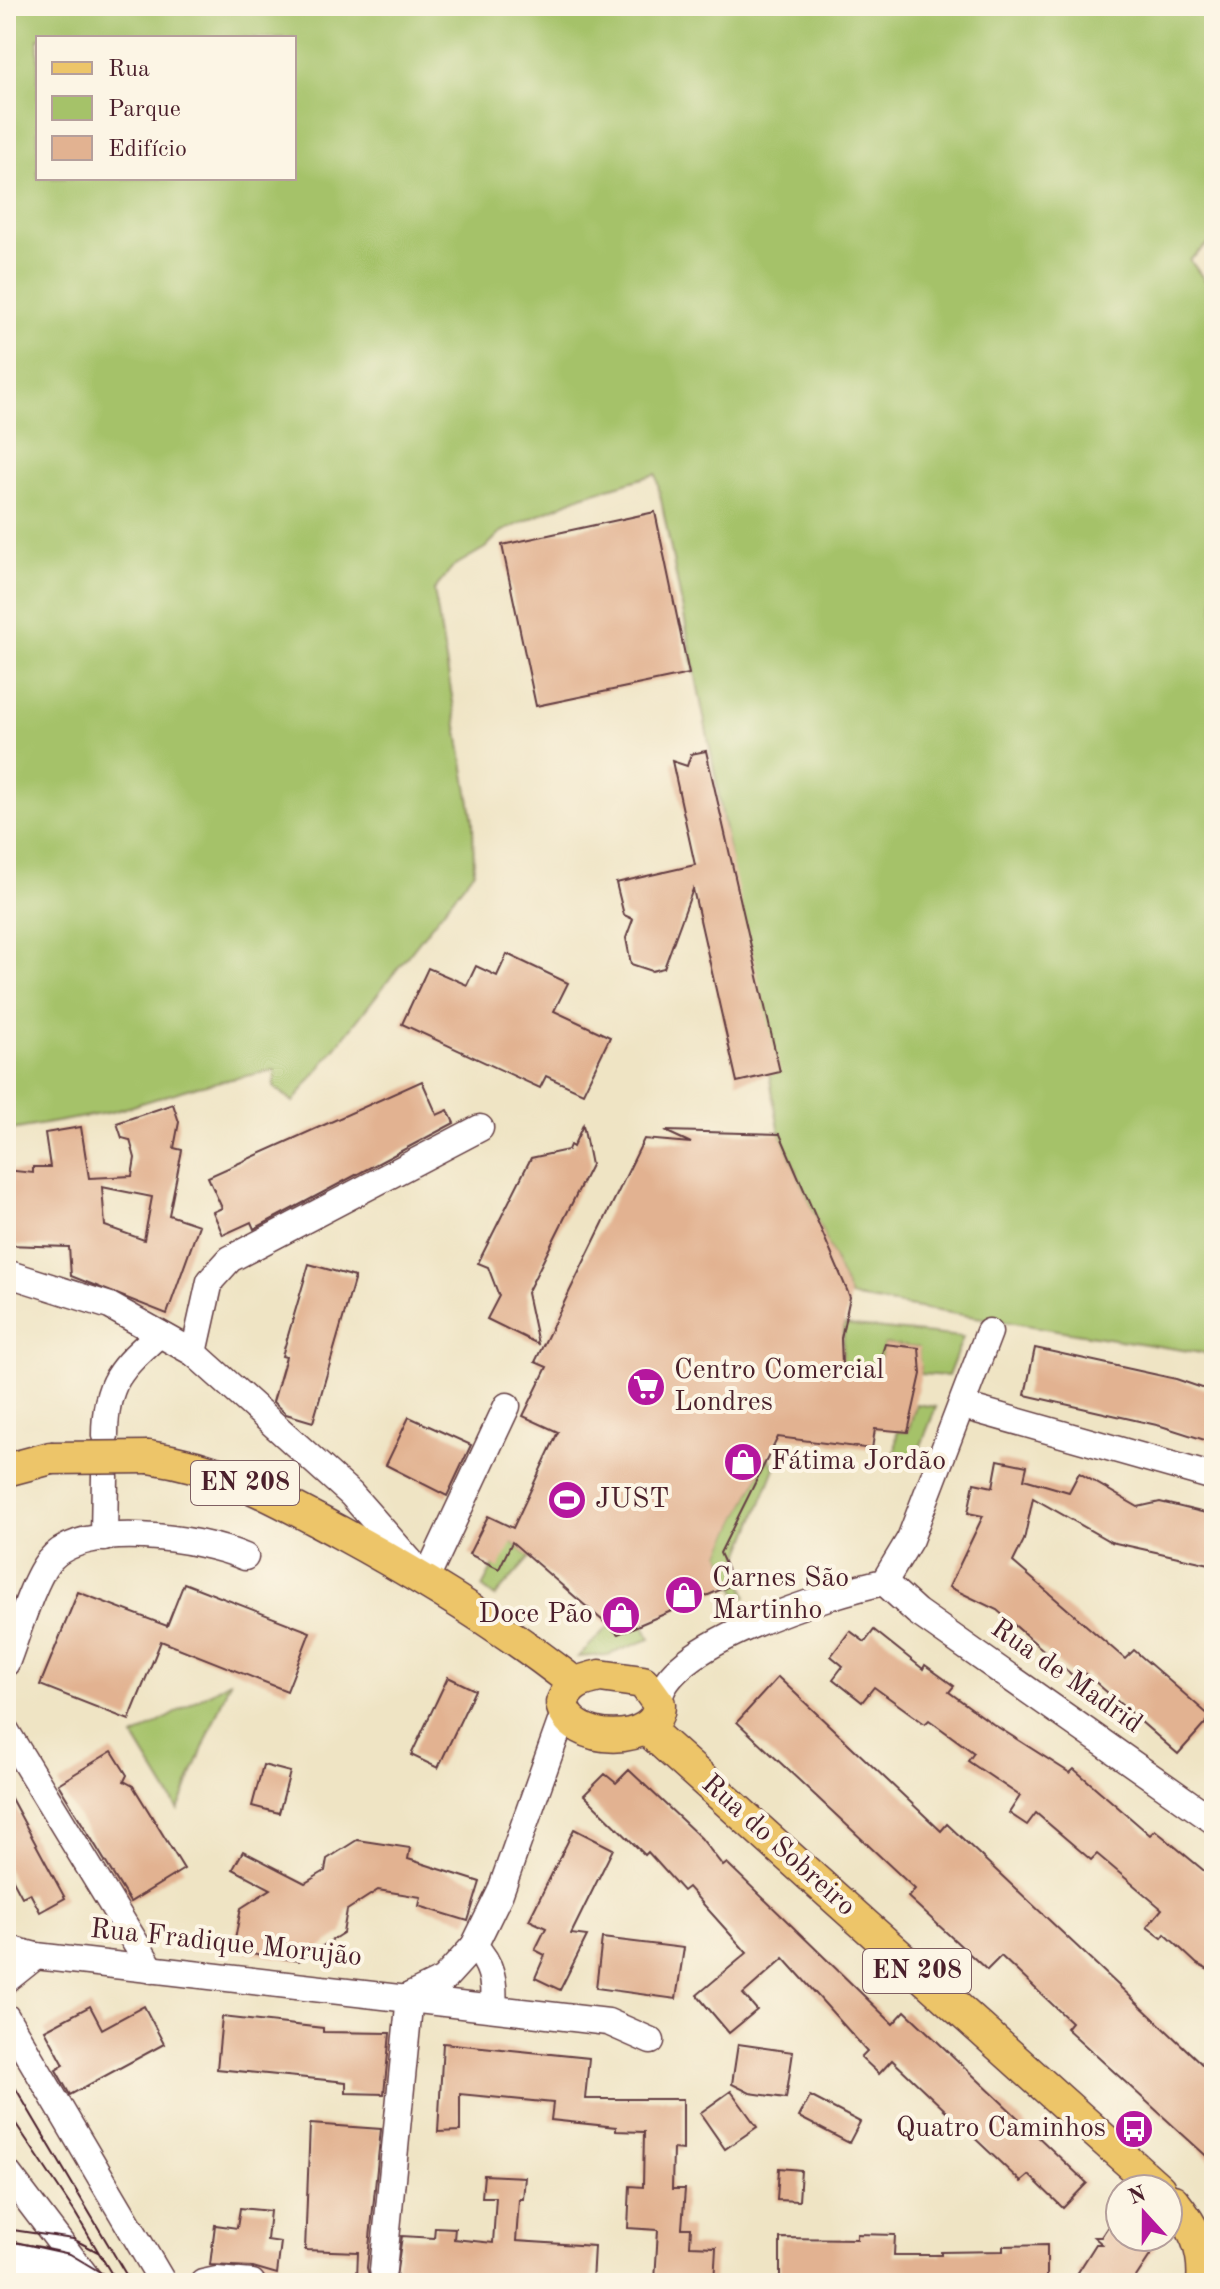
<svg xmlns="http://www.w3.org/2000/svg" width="1220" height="2289" font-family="'Old Standard TT',serif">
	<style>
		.green { fill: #a5c269; stroke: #78704a; stroke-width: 2; fill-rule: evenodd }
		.building { fill: #e2b291; fill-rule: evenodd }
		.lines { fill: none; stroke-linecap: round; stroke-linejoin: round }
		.minor-casing { stroke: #633d42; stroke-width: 29 }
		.major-casing { stroke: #633d42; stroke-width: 35 }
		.minor { stroke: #fff; stroke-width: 26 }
		.major { stroke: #edc569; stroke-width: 32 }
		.tram { stroke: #4a1f2b; stroke-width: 2 }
		.major-bridge-casing { stroke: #633d42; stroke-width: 35; stroke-linecap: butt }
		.major-bridge { stroke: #edc569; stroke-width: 32 }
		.labels { text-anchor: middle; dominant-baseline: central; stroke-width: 8; stroke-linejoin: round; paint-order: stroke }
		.shield { fill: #fcf5e5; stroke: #7f5f63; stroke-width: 2 }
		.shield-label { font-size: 26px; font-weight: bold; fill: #4a1f2b }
		.poi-label { font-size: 28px; fill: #4a1f2b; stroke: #fcf5e5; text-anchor: start }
		.street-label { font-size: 28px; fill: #4a1f2b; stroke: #fcf5e5 }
	</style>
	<rect width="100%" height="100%" fill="#fcf5e5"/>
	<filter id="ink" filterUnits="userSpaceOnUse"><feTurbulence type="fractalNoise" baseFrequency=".0125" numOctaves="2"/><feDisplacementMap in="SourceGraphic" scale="16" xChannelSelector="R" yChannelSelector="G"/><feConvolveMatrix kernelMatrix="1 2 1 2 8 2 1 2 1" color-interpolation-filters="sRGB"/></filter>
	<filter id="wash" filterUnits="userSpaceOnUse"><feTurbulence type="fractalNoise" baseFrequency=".006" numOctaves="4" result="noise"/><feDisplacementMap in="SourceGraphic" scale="32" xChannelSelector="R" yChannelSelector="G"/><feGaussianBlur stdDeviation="1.8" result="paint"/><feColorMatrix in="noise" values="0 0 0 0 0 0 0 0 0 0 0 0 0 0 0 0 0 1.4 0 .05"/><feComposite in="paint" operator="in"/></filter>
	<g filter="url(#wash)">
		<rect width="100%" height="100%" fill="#efe4c4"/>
		<!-- green -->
		<g class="green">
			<path d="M6,6H1214V239L1190,260L1214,293V1355L850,1297L780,1134L712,758L656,474L581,496L501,532L485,548L454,566L434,590L473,821L474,871L293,1102L274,1087L275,1070L198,1086L112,1112L6,1131ZM38,38H294V178H38Z"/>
			<polygon points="844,1325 963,1337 948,1376 921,1374 918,1348 885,1344 877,1369 842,1365"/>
			<polygon points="916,1404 936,1407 914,1463 895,1459 897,1431 908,1432"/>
			<polygon points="768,1457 775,1468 736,1566 747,1597 740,1600 720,1553"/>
			<polygon points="508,1539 530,1557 495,1597 482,1587"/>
			<polygon points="643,1623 650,1639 608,1655 578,1657 609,1626"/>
			<polygon points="230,1681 178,1810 134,1737"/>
		</g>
		<g id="blocks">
			<!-- building -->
			<g class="building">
				<polygon points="655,512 689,674 536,706 502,545"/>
				<polygon points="706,751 780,1072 737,1082 693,889 664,968 652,971 631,964 626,938 633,919 624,915 616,883 695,865 672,761 687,766 691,754"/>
				<polygon points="507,954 568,983 554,1011 610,1037 583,1093 546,1076 540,1088 402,1024 428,968 467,985 476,966 497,976"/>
				<polygon points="422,1081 437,1115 448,1110 454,1123 254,1229 251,1222 223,1235 213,1212 222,1208 208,1177"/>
				<path d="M173,1104L179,1122L174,1148L182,1150L169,1215L199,1225L167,1314L71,1276L69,1247L6,1245V1170L33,1173V1167H50L45,1133L81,1127L89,1178L132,1176L135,1158L130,1140L122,1138L117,1123ZM102,1187L152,1197L144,1240L105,1226Z"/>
				<polygon points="583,1125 591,1165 527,1293 538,1344 487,1319 499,1296 488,1267 478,1263 531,1158 568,1150 570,1145 573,1147"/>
				<polygon points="665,1131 780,1134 850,1297 841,1338 842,1365 877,1369 885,1344 919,1348 921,1374 908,1432 875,1429 872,1449 778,1437 720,1553 734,1584 618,1634 512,1542 499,1569 469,1554 488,1516 513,1528 558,1432 523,1416 547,1367 535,1362 644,1139 691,1143"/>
				<polygon points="309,1264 355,1277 313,1422 286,1414 273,1402 286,1357 282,1356"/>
				<polygon points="1035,1348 1176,1379 1214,1392 1214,1443 1161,1426 1025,1395"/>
				<polygon points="409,1417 471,1445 447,1496 386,1465"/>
				<polygon points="998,1460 1027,1466 1024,1479 1069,1492 1079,1473 1138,1507 1160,1502 1214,1515 1214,1565 1111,1542 1033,1498 1024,1540 1013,1562 1125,1659 1134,1650 1211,1717 1178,1754 1085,1673 1079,1681 997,1610 949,1587 983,1516 968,1513 974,1483 993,1487"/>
				<polygon points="184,1583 310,1632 287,1691 161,1641 129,1720 40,1685 78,1592 167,1626"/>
				<polygon points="874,1630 923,1669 925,1665 954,1686 949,1692 993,1724 1070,1773 1074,1769 1150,1835 1155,1830 1214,1879 1214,1973 1197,1964 1165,1934 1162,1938 1147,1927 1162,1909 1097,1854 1091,1860 1036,1813 1027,1825 1009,1813 1020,1796 968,1761 974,1753 929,1720 925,1724 874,1687 862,1702 833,1679 843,1666 831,1656 850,1631 865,1642"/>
				<polygon points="448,1677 475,1690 438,1768 411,1755"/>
				<polygon points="778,1677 941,1831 947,1824 1204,2066 1214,2056 1214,2163 1066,2028 1071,2022 1001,1956 987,1970 908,1897 915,1889 737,1722"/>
				<polygon points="112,1751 127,1775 124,1781 133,1786 184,1869 130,1902 58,1784"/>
				<polygon points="263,1765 290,1772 279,1813 252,1806"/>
				<polygon points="629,1770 701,1838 723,1866 727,1863 893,2024 905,2011 1087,2183 1063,2208 1029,2175 1021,2182 892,2060 879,2074 861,2057 867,2051 784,1958 743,1994 757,2010 729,2033 697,1995 747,1953 688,1887 683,1891 648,1852 645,1855 584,1795 605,1774 616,1783"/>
				<polygon points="6,1789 65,1898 40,1912 30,1893 22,1897 6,1867"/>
				<polygon points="574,1829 613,1849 571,1934 587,1936 560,1990 535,1978 545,1955 535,1950 546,1928 529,1920"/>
				<polygon points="357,1840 410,1848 408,1859 480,1882 468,1921 419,1906 421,1897 378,1890 347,1910 343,1933 299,1961 233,1950 241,1908 271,1889 233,1869 243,1851 305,1883 325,1871 327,1859"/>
				<polygon points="602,1938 684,1948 676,1999 596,1988"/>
				<polygon points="90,2006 102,2029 144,2006 164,2044 70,2095 56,2070 64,2065 45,2030"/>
				<polygon points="222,2017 323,2028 323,2032 390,2033 384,2094 346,2093 346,2082 217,2069"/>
				<polygon points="443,2043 589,2058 585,2099 683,2099 683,2150 673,2149 672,2189 685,2189 682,2228 691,2228 690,2246 716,2247 714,2283 655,2281 658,2230 628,2228 630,2186 643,2187 644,2132 616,2131 616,2127 551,2120 553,2103 460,2094 460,2131 438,2132"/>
				<polygon points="738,2044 793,2052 786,2098 750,2093 732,2084"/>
				<polygon points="731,2091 757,2127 725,2149 700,2113"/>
				<polygon points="810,2096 860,2122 849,2143 799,2117"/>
				<polygon points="310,2124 381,2129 367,2268 370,2279 357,2279 358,2252 305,2250"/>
				<polygon points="779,2168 801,2170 799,2201 777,2200"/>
				<polygon points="484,2175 525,2177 523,2199 519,2199 516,2241 594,2246 592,2283 395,2283 402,2236 434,2238 435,2227 455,2228 454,2239 493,2243 496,2197 482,2197"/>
				<polygon points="240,2208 270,2211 267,2240 281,2242 277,2274 253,2267 210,2265 215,2225 237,2228"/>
				<polygon points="1120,2208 1120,2237 1146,2237 1157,2245 1132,2283 1091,2283 1077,2274 1096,2244 1102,2244 1094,2237 1101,2237"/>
				<polygon points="857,2234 895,2235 894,2255 941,2255 941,2252 1003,2251 1003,2246 1047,2245 1047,2283 780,2283 780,2238 857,2239"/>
			</g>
		</g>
	</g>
	<g filter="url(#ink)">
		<use href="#blocks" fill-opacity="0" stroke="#633d42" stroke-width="2"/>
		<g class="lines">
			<!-- minor casing -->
			<g class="minor-casing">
				<g id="minor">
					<polyline points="6,1273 110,1306 194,1353 351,1494 426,1579 507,1406"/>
					<polyline points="194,1353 210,1281 230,1259 480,1128"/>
					<polyline points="963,1406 1214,1477"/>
					<path d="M105,1435C105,1382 121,1368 159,1334"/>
					<polyline points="104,1538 105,1476"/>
					<polyline points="884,1582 917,1612 1214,1821"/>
					<path d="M6,1663C16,1638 33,1579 49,1561C83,1519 202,1538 245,1557"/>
					<path d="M659,1704C658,1645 835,1592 884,1582L910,1539L989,1332"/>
					<polyline points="6,1731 152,1970"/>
					<path d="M474,1946C492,1964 495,1982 493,2007"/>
					<polyline points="6,1948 36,1956 608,2022 651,2041"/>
					<polyline points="6,1980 36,1956"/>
					<polyline points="410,1996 443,1980 474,1946 500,1893 564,1713"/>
					<polyline points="6,2017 163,2283"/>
					<polyline points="6,2171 91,2283"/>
					<polyline points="6,2255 50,2262 85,2280"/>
					<polyline points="383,2270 410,1996"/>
					<polyline points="203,2283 217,2280 252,2283"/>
				</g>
			</g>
			<!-- major casing -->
			<g class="major-casing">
				<g id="major">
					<path d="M149,1457C225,1468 273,1497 339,1532C422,1577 501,1625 574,1683"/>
					<polyline points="6,1470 51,1458"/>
					<path d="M600,1676L643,1682L659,1704C660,1746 569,1747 562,1703C569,1684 581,1680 600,1676Z"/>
					<polyline points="646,1728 1159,2189"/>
					<path d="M1173,2201C1194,2227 1206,2249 1203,2283"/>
				</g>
			</g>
			<!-- minor -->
			<use href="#minor" class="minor"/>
			<!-- major -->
			<use href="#major" class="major"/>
			<!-- tram -->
			<g class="tram">
				<polyline points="6,2072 131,2283"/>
				<polyline points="6,2109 74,2211 117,2283"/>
				<polyline points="6,2229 73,2239 98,2252"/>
				<polyline points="6,2240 70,2254 110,2278"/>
			</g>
			<!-- major-bridge casing -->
			<g class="major-bridge-casing">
				<polyline id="major-bridge" points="51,1458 149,1457"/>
			</g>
			<!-- major-bridge -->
			<use href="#major-bridge" class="major-bridge"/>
		</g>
	</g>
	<!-- icons -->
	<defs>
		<g id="supermarket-disc" transform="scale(2)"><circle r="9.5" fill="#b5179e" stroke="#fcf5e5"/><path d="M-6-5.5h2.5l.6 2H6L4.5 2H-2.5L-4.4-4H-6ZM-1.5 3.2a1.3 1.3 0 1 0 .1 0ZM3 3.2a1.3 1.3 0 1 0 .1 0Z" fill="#fff"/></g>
		<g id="shop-disc" transform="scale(2)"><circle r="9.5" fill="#b5179e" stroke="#fcf5e5"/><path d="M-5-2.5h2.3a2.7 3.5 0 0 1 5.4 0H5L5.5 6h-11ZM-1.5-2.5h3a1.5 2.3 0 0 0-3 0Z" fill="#fff"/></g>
		<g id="stadium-disc" transform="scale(2)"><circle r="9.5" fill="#b5179e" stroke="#fcf5e5"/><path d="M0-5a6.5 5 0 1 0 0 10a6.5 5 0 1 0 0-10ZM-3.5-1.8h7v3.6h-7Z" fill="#fff"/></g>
		<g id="bus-disc" transform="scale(2)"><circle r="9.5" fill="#b5179e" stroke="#fcf5e5"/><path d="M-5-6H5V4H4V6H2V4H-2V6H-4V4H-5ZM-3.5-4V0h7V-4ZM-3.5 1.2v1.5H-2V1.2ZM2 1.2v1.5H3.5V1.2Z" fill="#fff"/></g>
	</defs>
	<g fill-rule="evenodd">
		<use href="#supermarket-disc" x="646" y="1387"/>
		<use href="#shop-disc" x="743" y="1462"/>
		<use href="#stadium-disc" x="567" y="1500"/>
		<use href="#shop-disc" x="684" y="1595"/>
		<use href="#shop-disc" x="621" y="1615"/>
		<use href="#bus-disc" x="1134" y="2129"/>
	</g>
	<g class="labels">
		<!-- shield labels -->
		<g class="shield">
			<rect x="191" y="1461" width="108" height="44" rx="6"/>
			<rect x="863" y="1949" width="108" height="44" rx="6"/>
		</g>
		<g class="shield-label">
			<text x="245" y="1483">EN 208</text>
			<text x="917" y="1971">EN 208</text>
		</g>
		<!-- poi labels -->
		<g class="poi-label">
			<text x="674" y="1371">Centro Comercial<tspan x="674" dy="32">Londres</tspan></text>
			<text x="771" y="1462">Fátima Jordão</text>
			<text x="595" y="1500">JUST</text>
			<text x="712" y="1579">Carnes São<tspan x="712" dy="32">Martinho</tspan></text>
			<text x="593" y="1615" text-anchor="end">Doce Pão</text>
			<text x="1106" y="2129" text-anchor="end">Quatro Caminhos</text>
		</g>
		<!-- street labels -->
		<g class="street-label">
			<text transform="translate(1066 1677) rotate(35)">Rua de Madrid</text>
			<text transform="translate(778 1846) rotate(42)">Rua do Sobreiro</text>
			<text transform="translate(226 1944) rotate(6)">Rua Fradique Morujão</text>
		</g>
	</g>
	<!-- margin -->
	<rect width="1220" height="2289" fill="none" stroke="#fcf5e5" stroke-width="32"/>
	<!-- legend -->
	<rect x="36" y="36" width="260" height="144" fill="#fcf5e5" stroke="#b59f9b" stroke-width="2"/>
	<rect x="52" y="62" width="40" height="12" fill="#edc569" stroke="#b59f9b" stroke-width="2"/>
	<text x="108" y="76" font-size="24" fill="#4a1f2b">Rua</text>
	<rect x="52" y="96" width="40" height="24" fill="#a5c269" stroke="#b59f9b" stroke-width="2"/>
	<text x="108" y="116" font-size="24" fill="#4a1f2b">Parque</text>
	<rect x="52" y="136" width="40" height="24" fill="#e2b291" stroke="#b59f9b" stroke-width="2"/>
	<text x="108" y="156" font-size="24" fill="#4a1f2b">Edifício</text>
	<!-- north arrow -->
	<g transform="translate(1144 2213) rotate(339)"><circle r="38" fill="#fcf5e5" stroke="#b59f9b" stroke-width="2"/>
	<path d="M0-6L14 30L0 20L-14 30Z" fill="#b5179e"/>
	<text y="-12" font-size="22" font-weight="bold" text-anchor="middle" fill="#4a1f2b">N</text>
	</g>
</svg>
